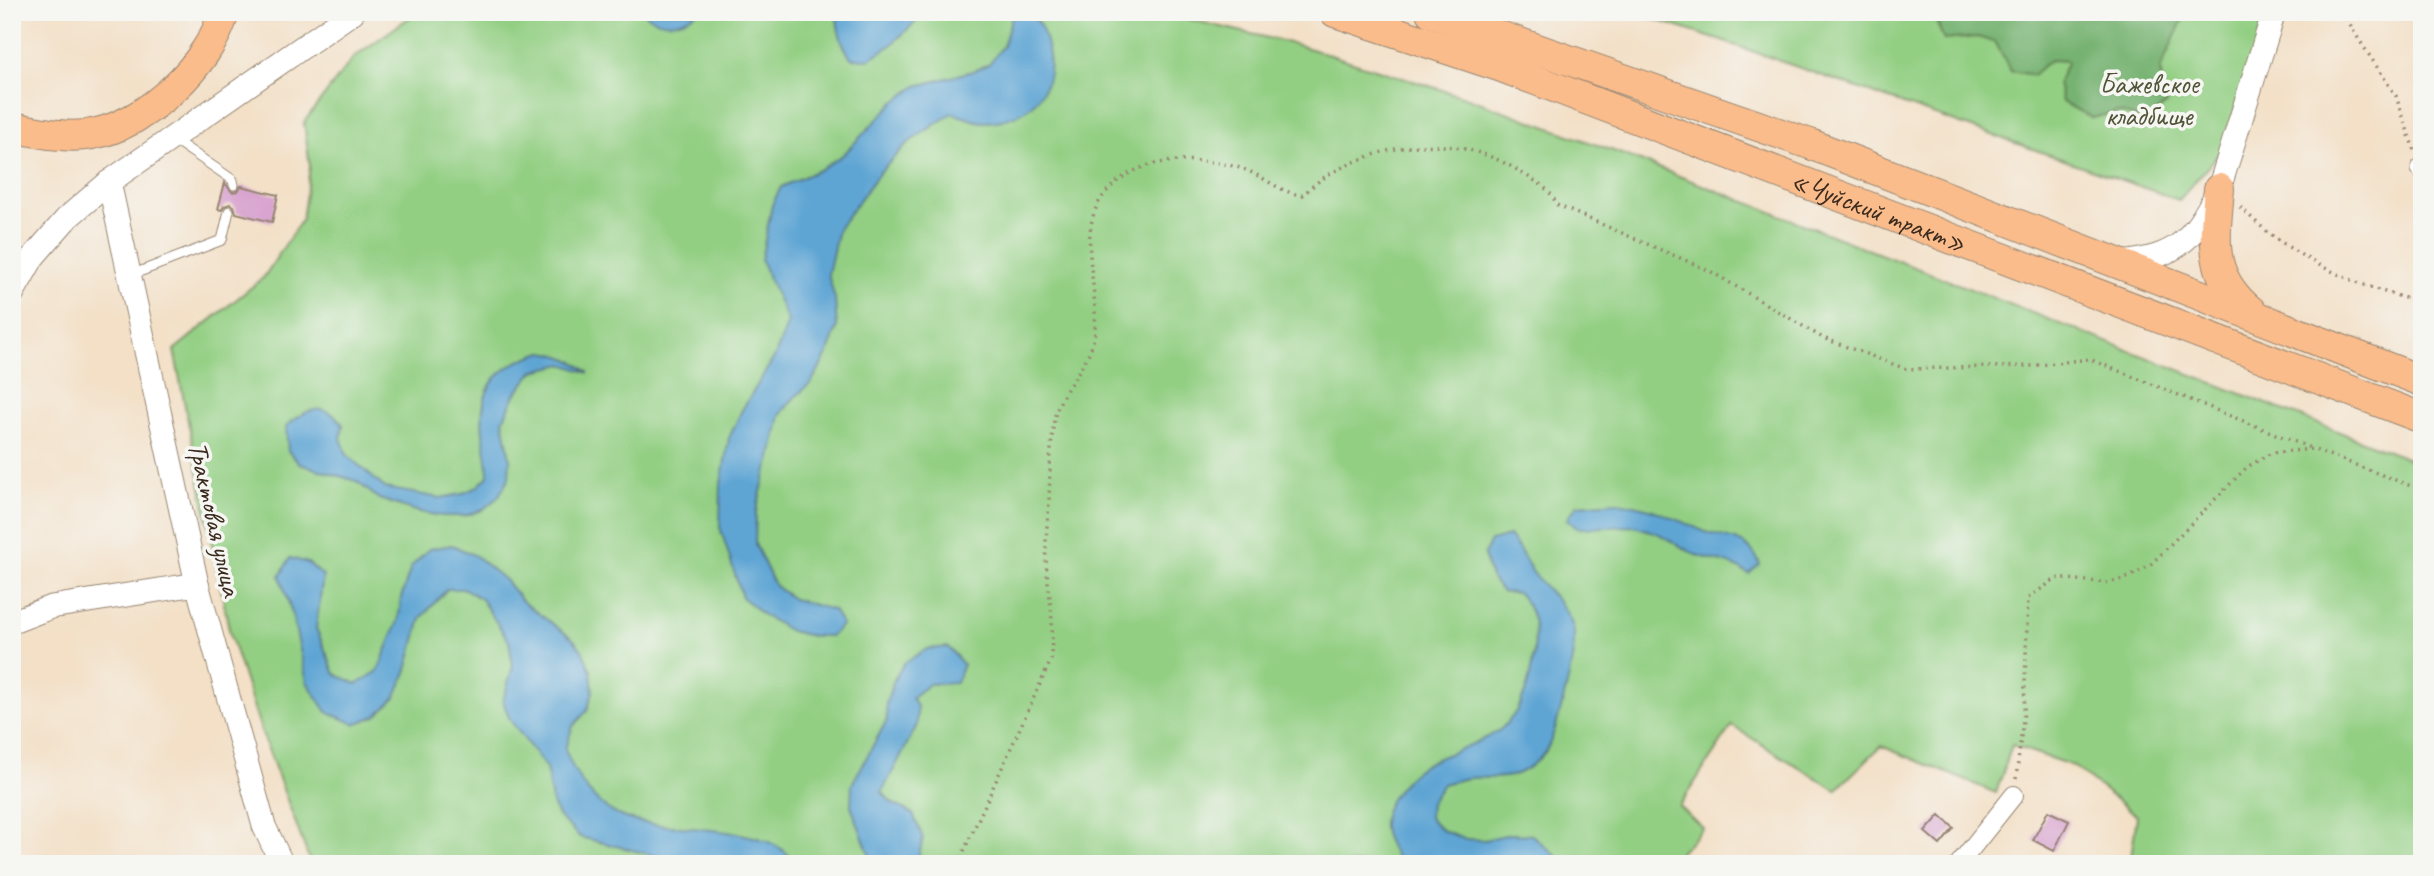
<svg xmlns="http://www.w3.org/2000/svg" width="2434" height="876" font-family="Caveat,sans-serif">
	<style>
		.green { fill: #93cf83; stroke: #677c50; stroke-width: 2 }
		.forest { fill: #76b271; stroke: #586e48; stroke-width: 2 }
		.water { fill: #5ea5d4; stroke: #4c6879; stroke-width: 2 }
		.building { fill: #d8a3cf }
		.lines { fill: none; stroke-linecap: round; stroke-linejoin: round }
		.service-casing { stroke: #978572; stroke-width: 11 }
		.minor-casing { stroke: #978572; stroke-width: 20 }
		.tertiary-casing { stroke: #978572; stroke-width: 25 }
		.trunk-casing { stroke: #978572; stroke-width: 32 }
		.path { stroke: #978572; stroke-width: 3.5; stroke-dasharray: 2 5; stroke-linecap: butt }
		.service { stroke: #fff; stroke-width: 9 }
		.minor { stroke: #fff; stroke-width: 18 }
		.tertiary { stroke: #fff; stroke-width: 23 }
		.trunk { stroke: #fabc8b; stroke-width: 30 }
		.labels { text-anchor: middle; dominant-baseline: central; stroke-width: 7; stroke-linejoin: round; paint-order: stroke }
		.park-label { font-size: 28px; fill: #515337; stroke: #f6f6f2 }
		.street-label { font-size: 28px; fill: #3b2a1e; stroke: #f6f6f2 }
	</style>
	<rect width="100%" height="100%" fill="#f6f6f2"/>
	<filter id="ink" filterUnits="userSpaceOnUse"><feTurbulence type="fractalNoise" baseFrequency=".0143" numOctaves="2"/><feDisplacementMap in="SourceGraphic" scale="14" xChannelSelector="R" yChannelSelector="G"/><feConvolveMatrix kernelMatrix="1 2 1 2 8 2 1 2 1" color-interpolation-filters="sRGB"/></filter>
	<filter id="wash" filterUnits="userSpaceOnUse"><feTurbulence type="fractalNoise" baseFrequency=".00686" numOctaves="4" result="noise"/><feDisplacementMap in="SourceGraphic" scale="28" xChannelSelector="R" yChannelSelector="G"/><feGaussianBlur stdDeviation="1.57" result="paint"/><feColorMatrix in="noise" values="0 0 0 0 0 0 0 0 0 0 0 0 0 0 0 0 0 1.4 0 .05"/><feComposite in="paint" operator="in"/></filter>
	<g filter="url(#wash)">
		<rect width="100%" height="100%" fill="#f3e0c7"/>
		<!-- green -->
		<g class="green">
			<polygon points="417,12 1158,12 1298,45 1468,98 1630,157 2422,464 2422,864 2130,864 2137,816 2073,766 2012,745 1996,793 1881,746 1836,790 1732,726 1679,806 1703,828 1669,864 311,864 262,733 230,634 174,350 264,277 302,219 310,167 304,122 354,57"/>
			<polygon points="1632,12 2267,12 2224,148 2179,200 1743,48"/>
		</g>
		<!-- forest -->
		<polygon class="forest" points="1932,12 2186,12 2160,70 2167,103 2148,120 2116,112 2092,118 2062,102 2058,83 2068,61 2050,60 2033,75 2010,71 1996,43 1978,37 1944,40"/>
		<!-- water -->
		<g class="water">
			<path d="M642,12H698C679,25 662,27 642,12Z"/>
			<path d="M837,12H926L890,46L869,59L851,58C841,43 837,30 837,12Z"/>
			<path d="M1012,16C1017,16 1025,15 1029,16C1041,21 1043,31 1046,42C1060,88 1030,121 984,122C974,122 962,116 952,113L908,143L880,172L838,229L828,274L835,299L837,327L828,353L811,383L794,398L780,415L771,458L763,484L756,512L755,544L775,586L793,599L833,610L842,625L831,636H812L790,631L763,615L742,597L720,527L721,483L729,438L742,410L775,356L788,322L761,260L772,205L781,187L821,169L844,154L893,103L917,86L973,71L989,64L1003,46Z"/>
			<path d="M543,352C562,355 575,360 589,373L563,364L534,371L516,393L503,420L510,458L509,478L498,497L482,510L465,516H442L419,512L379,499L356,481L300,464L288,451L286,427C304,409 325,400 343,425L341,438L347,455L385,488L440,498L462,494L477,487L488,476C488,460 485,448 483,433C478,384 499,365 543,352Z"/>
			<path d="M1617,502C1653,507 1668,516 1701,530C1726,541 1747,534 1760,564L1749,574L1733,565L1696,555L1657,533L1634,526L1577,528L1567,519L1577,505Z"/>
			<path d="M1509,536C1519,547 1524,558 1532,571C1545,590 1566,604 1573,627C1579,648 1558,725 1548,747C1545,754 1533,765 1526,769C1507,782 1489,776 1469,778C1460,779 1451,782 1443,784L1430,803L1429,818L1443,831L1466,839L1484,840L1510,834L1532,835L1566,864H1401C1383,839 1375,823 1393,796C1419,758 1439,760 1477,742C1485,738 1494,735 1501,729C1524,709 1530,681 1534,652C1536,628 1535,611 1518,593L1502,592L1491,578L1484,555L1491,541Z"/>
			<path d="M452,545L476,556L505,580L523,602L573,639L582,650L591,671L593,692L587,711L573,726L565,749C575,776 590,801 618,815C661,836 771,818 795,864H728L707,860L664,858L580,837L559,817L553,806L546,768L510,720L503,701L513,666L509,641L481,599L465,589H447L421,618L407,670L395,698L376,716L355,724L327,712L307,682L292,613L280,576L290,558L308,563L323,576L316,628L335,674L357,684L378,671L398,621L402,595L411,567L429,549Z"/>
			<polygon points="948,647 963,664 956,683 929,684 912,697 917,707 917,725 882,792 892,803 913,814 923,838 917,864 869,864 870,856 851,806 852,784 887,720 886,703 894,680 904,663 927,649"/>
		</g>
		<g id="blocks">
			<!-- building -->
			<g class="building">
				<polygon points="225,183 232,192 238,191 241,186 278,195 272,222 236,213 234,206 230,204 224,206 222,210 218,209"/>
				<polygon points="2048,811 2069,821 2054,851 2033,840"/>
				<polygon points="1940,815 1954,828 1940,845 1925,832"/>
			</g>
		</g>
	</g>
	<g filter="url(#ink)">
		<use href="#blocks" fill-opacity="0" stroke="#978572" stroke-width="2"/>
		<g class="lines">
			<!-- service casing -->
			<g class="service-casing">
				<g id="service">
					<polyline points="173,139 233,180 234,185"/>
					<polyline points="131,275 222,240 229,211"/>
				</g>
			</g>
			<!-- minor casing -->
			<g class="minor-casing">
				<g id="minor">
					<polyline points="2420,168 2422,168"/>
					<polyline points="1959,864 2014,795"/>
				</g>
			</g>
			<!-- tertiary casing -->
			<g class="tertiary-casing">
				<g id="tertiary">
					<polyline points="109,182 197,584 264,826 282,864"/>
					<path d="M2119,263C2179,257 2192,240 2219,189L2274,12"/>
					<polyline points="12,294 33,257 46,242 67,218 109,182 353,12"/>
					<polyline points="12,622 51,607 197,584"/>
				</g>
			</g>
			<!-- trunk casing -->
			<g class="trunk-casing">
				<g id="trunk">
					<path id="s1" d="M1335,12L1499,66L2422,418"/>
					<polyline points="1431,12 1810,144 2422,381"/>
					<path d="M12,127C37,132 67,139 92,134C146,125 210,64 224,12"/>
					<path d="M2219,189C2215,240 2207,276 2252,312"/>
				</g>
			</g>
			<!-- path -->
			<g class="path">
				<polyline points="2344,12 2354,32 2396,96 2415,153"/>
				<path d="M2240,207C2252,218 2264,230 2277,239C2318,269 2372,291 2422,302"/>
				<polyline points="2016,779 2024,711 2028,598 2057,578 2109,583 2130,577 2151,564 2247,467 2271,453 2313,449 2422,490"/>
				<path d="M958,864L1051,660C1051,647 1053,635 1052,622C1051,601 1047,580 1046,559C1045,540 1048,520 1049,501C1050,474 1050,447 1054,421C1059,388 1092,366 1095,330C1099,268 1063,206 1136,170C1166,156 1216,159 1246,170C1265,177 1282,194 1303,195C1323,175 1341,167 1367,157C1420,138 1474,142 1522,173C1539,184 1548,186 1557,205L1710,271L1823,338L1906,369L2031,366L2089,359L2313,449"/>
			</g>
			<!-- service -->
			<use href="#service" class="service"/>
			<!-- minor -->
			<use href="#minor" class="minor"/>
			<!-- tertiary -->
			<use href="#tertiary" class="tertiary"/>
			<!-- trunk -->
			<use href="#trunk" class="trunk"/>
		</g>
	</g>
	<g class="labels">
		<!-- park labels -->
		<g class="park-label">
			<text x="2149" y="83">Бажевское<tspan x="2149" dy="32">кладбище</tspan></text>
		</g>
		<!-- street labels -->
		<g class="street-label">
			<text stroke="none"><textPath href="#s1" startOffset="579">«Чуйский тракт»</textPath></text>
			<text transform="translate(215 519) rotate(77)">Трактовая улица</text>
		</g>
	</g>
	<!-- margin -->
	<rect width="2434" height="876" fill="none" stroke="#f6f6f2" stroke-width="42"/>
</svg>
